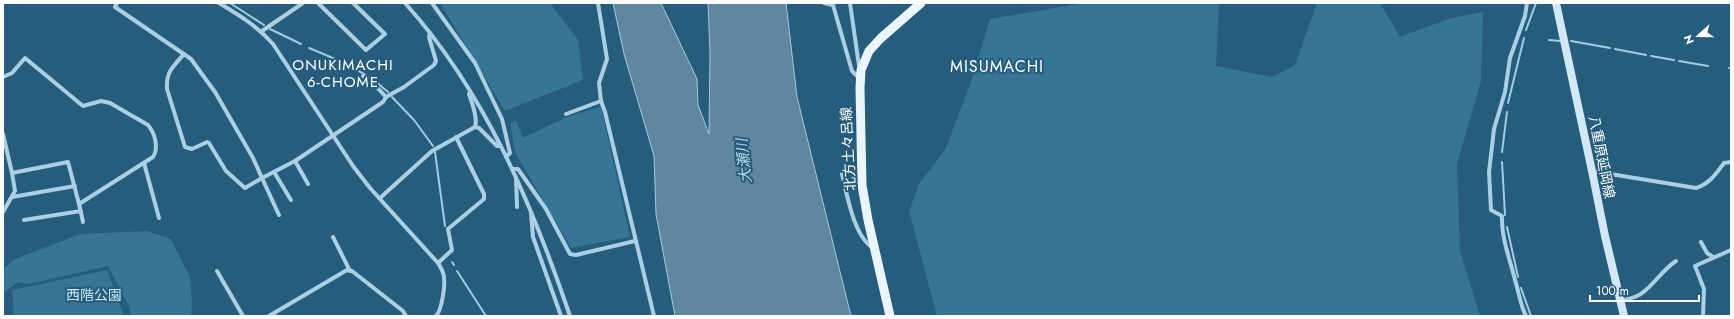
<svg xmlns="http://www.w3.org/2000/svg" width="1734" height="319" font-family="Jost,'Noto Sans JP',sans-serif">
	<style>
		.green { fill: #377597 }
		.water { fill: #61879e; stroke: #9fcde5 }
		.lines { fill: none; stroke-linecap: round; stroke-linejoin: round }
		.stream { stroke: #9fcde5; stroke-width: 2 }
		.minor { stroke: #abd0e4; stroke-width: 4 }
		.secondary { stroke: #d3e8f4; stroke-width: 8 }
		.primary { stroke: #eaf5fc; stroke-width: 9 }
		.labels { text-anchor: middle; dominant-baseline: central; stroke-width: 4; stroke-linejoin: round; paint-order: stroke }
		.street-label { font-size: 14px; fill: #fff; stroke: #265c7c }
		.park-label { font-size: 14px; fill: #cde6f4; stroke: #265c7c }
		.neighbourhood-label { font-size: 15px; letter-spacing: 1px; fill: #fff; stroke: #265c7c }
		.water-label { font-size: 15px; font-style: italic; fill: #b6d9ec; stroke: #265c7c }
		.quarter-label { font-size: 16px; letter-spacing: 1px; fill: #fff; stroke: #265c7c }
	</style>
	<rect width="100%" height="100%" fill="#265c7c"/>
	<!-- green -->
	<g class="green">
		<polygon points="440,3 550,3 578,40 583,80 505,111"/>
		<polygon points="1084,3 1219,3 1216,66 1272,77 1295,65 1317,3 1380,3 1400,37 1448,19 1483,12 1481,81 1457,164 1460,251 1480,316 937,316 909,211 919,184 945,150 970,85 990,19"/>
		<polygon points="601,107 630,237 571,248 515,152 510,123 516,121 523,138 569,116"/>
		<polygon points="148,231 171,239 190,277 192,301 191,316 131,316 130,308 108,266 28,284 18,282 3,293 3,270 13,260 80,234"/>
		<polygon points="107,270 124,316 14,316 12,290"/>
	</g>
	<!-- water -->
	<polygon class="water" points="613,3 661,3 697,79 698,105 709,134 710,53 708,3 786,3 797,97 851,316 675,316 656,214 654,156 624,54"/>
	<g class="lines">
		<!-- stream -->
		<g class="stream">
			<polyline points="230,3 264,25"/>
			<polyline points="270,29 301,44"/>
			<polyline points="1526,30 1536,3"/>
			<polyline points="1549,40 1560,41"/>
			<polyline points="1571,41 1610,48"/>
			<path d="M309,48C338,60 365,71 388,92"/>
			<polyline points="1615,49 1646,55"/>
			<polyline points="1651,56 1674,60"/>
			<polyline points="1679,61 1708,66"/>
			<polyline points="1729,68 1731,68"/>
			<polyline points="392,97 414,120 433,146"/>
			<polyline points="1508,103 1524,38"/>
			<polyline points="435,152 445,226"/>
			<polyline points="1502,152 1507,112"/>
			<polyline points="1502,162 1505,215"/>
			<polyline points="1507,227 1518,277"/>
			<polyline points="452,262 454,265"/>
			<polyline points="457,271 486,316"/>
			<polyline points="1521,288 1531,316"/>
		</g>
		<!-- minor -->
		<g class="minor">
			<polyline points="117,3 115,7 191,59 215,92 253,158 262,178 295,161 383,102 386,97 404,87 434,65 436,61 429,37 430,33"/>
			<path d="M219,3C239,15 257,26 273,44L353,166L370,188L438,263C441,268 444,272 444,278C445,286 442,310 436,316"/>
			<polyline points="318,3 366,50 385,34 353,3"/>
			<path d="M405,3C485,92 532,204 570,316"/>
			<polyline points="432,3 475,63 502,119 510,153 506,157"/>
			<polyline points="598,3 607,59 599,83 601,101 605,112 654,316"/>
			<polyline points="824,3 833,5 852,71 860,79"/>
			<polyline points="850,3 859,66 860,69"/>
			<polyline points="262,31 303,3"/>
			<path d="M184,54C173,67 166,71 167,89L185,147L192,149L207,142L209,143L226,171L245,188L262,178L279,215"/>
			<polyline points="363,76 373,83 386,97"/>
			<path d="M3,77L12,73L25,58L83,106L101,101L110,103L148,125C155,133 159,148 153,157L79,204L68,162L12,173L15,191L3,212"/>
			<polyline points="566,114 601,101"/>
			<polyline points="475,127 479,128 497,146 501,146"/>
			<polyline points="3,134 12,173"/>
			<polyline points="295,161 308,184"/>
			<polyline points="144,163 159,218"/>
			<polyline points="513,169 518,169 546,209 570,254 576,255 635,241"/>
			<path d="M1592,171L1696,188C1709,184 1716,174 1724,163L1731,162"/>
			<polyline points="274,172 291,200"/>
			<path d="M842,174C847,195 854,236 872,247"/>
			<polyline points="516,177 517,207"/>
			<polyline points="12,197 75,186"/>
			<path d="M380,198L432,151L475,127C478,118 472,103 469,94"/>
			<polyline points="79,204 83,222"/>
			<polyline points="531,213 533,237 561,316"/>
			<polyline points="24,220 81,211"/>
			<polyline points="333,237 350,271"/>
			<polyline points="1701,242 1707,253 1713,257"/>
			<polyline points="438,263 452,250 448,229 484,199 484,194 456,137"/>
			<polyline points="217,271 243,316"/>
			<path d="M1621,301C1627,299 1636,298 1642,293C1655,284 1662,270 1676,261"/>
			<polyline points="269,316 347,270 352,271 403,311 406,316"/>
			<path d="M1526,316C1520,305 1519,292 1515,280C1510,259 1501,238 1502,216L1491,210L1489,172L1494,129L1505,92L1510,58L1525,16L1527,3"/>
			<polyline points="1703,316 1704,289 1695,266 1731,250"/>
		</g>
		<!-- secondary -->
		<polyline class="secondary" points="1556,3 1592,171 1605,236 1624,316"/>
		<!-- primary -->
		<polyline class="primary" points="890,316 868,220 862,185 860,88 861,70 869,51 881,38 921,3"/>
	</g>
	<g class="labels">
		<!-- street labels -->
		<g class="street-label">
			<text transform="translate(848 149) rotate(-93)">北方土々呂線</text>
			<text transform="translate(1602 157) rotate(79)">八重原延岡線</text>
		</g>
		<!-- park labels -->
		<g class="park-label">
			<text x="94" y="295">西階公園</text>
		</g>
		<!-- neighbourhood labels -->
		<g class="neighbourhood-label">
			<text x="343" y="65">ONUKIMACHI<tspan x="343" dy="17">6-CHOME</tspan></text>
		</g>
		<!-- water labels -->
		<g class="water-label">
			<text transform="translate(744 161) rotate(-96)">大瀬川</text>
		</g>
		<!-- quarter labels -->
		<g class="quarter-label">
			<text x="997" y="66">MISUMACHI</text>
		</g>
	</g>
	<!-- border -->
	<rect width="1734" height="319" fill="none" stroke="#ffffff" stroke-width="8"/>
	<!-- north arrow -->
	<g transform="translate(1698 36) rotate(249)" stroke="#265c7c" stroke-width="3" paint-order="stroke">
	<path d="M0-3L7 15L0 10L-7 15Z" fill="#ffffff"/>
	<text y="-6" font-size="11" font-weight="bold" text-anchor="middle" fill="#ffffff">N</text>
	</g>
	<!-- scale -->
	<path d="M1590 295v6h109v-6" fill="none" stroke="#ffffff" stroke-width="2"/>
	<text x="1596" y="295" font-size="12" fill="#ffffff" stroke="#265c7c" stroke-width="3" paint-order="stroke">100 m</text>
</svg>
